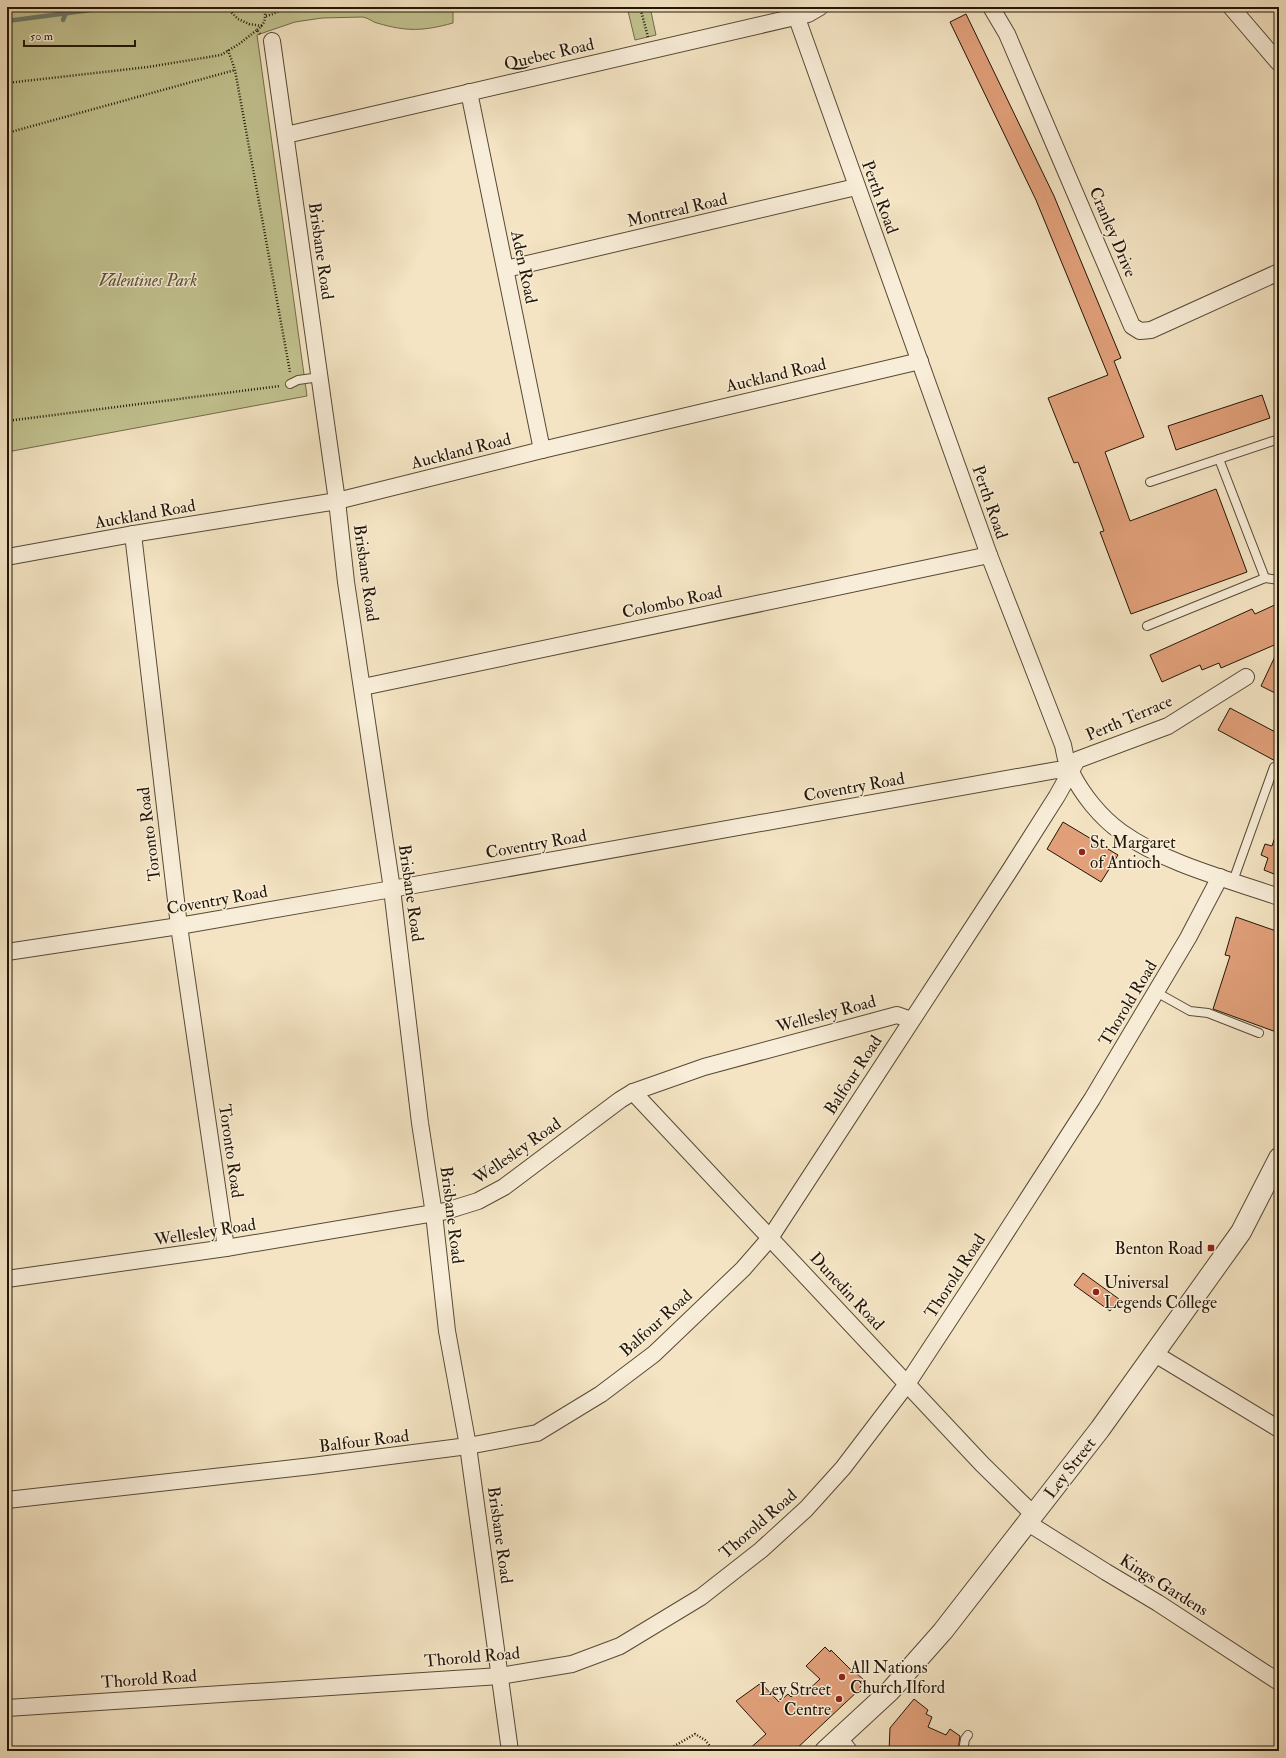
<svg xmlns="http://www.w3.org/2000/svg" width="1286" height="1758" font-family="'IM FELL Double Pica',serif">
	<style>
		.green { fill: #c1c28f; stroke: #726c4b }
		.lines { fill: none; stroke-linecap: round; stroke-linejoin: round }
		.stream { stroke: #6b7b6e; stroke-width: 4.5 }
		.building { fill: #e1a07a; stroke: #221607 }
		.service-casing { stroke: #564a36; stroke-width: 10 }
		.minor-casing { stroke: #564a36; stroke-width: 18 }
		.tertiary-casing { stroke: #564a36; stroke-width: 22 }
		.path { stroke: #221607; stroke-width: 2.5; stroke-dasharray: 1 2; stroke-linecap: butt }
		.service { stroke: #f8edd8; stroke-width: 8 }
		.minor { stroke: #f8edd8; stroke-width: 16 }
		.tertiary { stroke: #f8edd8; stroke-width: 20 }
		.poi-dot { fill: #8f2418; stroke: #f8edd8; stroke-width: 1.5 }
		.labels { text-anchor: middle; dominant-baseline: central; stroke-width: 3; stroke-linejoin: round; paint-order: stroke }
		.street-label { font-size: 17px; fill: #221607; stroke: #f8edd8 }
		.park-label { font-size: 17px; font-style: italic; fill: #5a5237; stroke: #f8edd8 }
		.poi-label { font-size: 17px; fill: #221607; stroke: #f8edd8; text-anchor: start }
	</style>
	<rect width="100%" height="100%" fill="#f4e4c3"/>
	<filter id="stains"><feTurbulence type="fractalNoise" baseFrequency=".005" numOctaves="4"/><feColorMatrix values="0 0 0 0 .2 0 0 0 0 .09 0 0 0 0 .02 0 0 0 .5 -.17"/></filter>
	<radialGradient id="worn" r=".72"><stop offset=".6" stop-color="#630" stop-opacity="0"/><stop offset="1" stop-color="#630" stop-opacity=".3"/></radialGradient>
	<!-- green -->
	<g class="green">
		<path d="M7,7H453V23C424,31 407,32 377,23C372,22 369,18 363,17L322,18L295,22L257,35L307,396L7,452Z"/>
		<polygon points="627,7 650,7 656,35 635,40"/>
	</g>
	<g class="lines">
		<!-- stream -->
		<g class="stream">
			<polyline points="63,20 66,13"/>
			<polyline points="7,21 114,7"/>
		</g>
	</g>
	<!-- building -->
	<g class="building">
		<polygon points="966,14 1054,196 1121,358 1114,361 1144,437 1105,452 1130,521 1216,489 1247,572 1131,614 1100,532 1104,531 1078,462 1074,463 1048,398 1108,375 1036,200 950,22"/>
		<polygon points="1262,395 1270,418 1176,450 1168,426"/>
		<polygon points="1279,603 1279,643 1221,668 1219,663 1202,670 1200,665 1162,682 1150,655 1252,609 1255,614"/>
		<polygon points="1279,648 1279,695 1261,686"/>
		<polygon points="1230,708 1279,734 1279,763 1218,730"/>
		<polygon points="1063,822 1118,855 1101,882 1047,849"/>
		<polygon points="1277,831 1279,832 1279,876 1264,870 1268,858 1261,855 1265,844 1272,846"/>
		<polygon points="1236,917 1279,932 1279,1033 1213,1009 1230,956 1225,955"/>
		<polygon points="1083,1273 1119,1299 1110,1311 1074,1285"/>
		<polygon points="825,1647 830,1652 831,1650 853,1672 854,1671 865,1681 860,1687 860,1689 794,1751 747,1751 766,1734 736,1701 761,1683 779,1702 788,1694 791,1697 799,1690 803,1695 820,1679 806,1666"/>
		<polygon points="914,1699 928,1710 926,1714 932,1717 928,1727 946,1735 950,1729 960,1736 958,1751 889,1751 890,1728"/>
	</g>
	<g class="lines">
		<!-- service casing -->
		<g class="service-casing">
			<g id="service">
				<polyline points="290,384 298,380 320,377"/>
				<polyline points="1219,459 1265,578"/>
				<polyline points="1150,482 1276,440 1279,441"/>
				<polyline points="1147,626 1265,578 1279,580"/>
				<polyline points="1233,881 1274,767"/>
				<polyline points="1156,992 1190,1011 1208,1013 1259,1033"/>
				<polyline points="963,1751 965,1739 968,1735"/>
			</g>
		</g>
		<!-- minor casing -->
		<g class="minor-casing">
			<g id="minor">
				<path d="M793,7L989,555L1063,745C1065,754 1066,764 1071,772C1082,794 1100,817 1121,832C1166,864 1227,879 1279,897"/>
				<polyline points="991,7 1007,34 1132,326 1140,331 1151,330 1279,272"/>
				<polyline points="1231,7 1279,63"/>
				<polyline points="272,41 337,501 346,582 392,889 420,1123 434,1214 447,1331 468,1446 510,1751"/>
				<polyline points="469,92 542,450"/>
				<polyline points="286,135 808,14 820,7"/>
				<polyline points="506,269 856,187"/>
				<polyline points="133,534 179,926 226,1248"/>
				<polyline points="7,557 133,534 337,501 542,450 920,361"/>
				<polyline points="363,687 989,555"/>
				<polyline points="7,952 179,926 392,889 1057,770 1070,771"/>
				<polyline points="633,1092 982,1464 1034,1515"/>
				<polyline points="7,1279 226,1248 446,1211 478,1201 504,1187 620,1100 633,1092 704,1067 897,1015 911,1020"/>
				<polyline points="1155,1354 1279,1429"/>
				<polyline points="7,1500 312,1466 468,1446 537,1433 601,1394 654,1354 743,1269 770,1238 1010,870 1057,796 1077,760 1168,726 1246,677"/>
				<polyline points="1028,1523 1106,1572 1158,1603 1279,1682"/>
				<polyline points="7,1708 500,1676 572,1664 620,1646 701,1597 761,1550 806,1509 843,1468 907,1384 976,1279 1092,1099 1188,938 1220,877"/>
				<polyline points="839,1738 849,1751"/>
			</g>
		</g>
		<!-- tertiary casing -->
		<g class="tertiary-casing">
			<polyline id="tertiary" points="825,1751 890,1691 943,1631 1100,1429 1241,1232 1279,1158"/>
		</g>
		<!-- path -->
		<g class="path">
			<polyline points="218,7 230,11 238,19 249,24 262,26"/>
			<polyline points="640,7 648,37"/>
			<polyline points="266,16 273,14 287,7"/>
			<path d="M257,30C266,23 266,17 264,7"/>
			<polyline points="228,50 235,70 290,372"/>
			<polyline points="7,83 148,67 221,55 239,44 257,30 260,34"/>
			<polyline points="7,133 235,70"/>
			<polyline points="7,421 280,386"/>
			<polyline points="666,1751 695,1734 705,1740 714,1751"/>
		</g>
		<!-- service -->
		<use href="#service" class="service"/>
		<!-- minor -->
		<use href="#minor" class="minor"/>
		<!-- tertiary -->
		<use href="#tertiary" class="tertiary"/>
	</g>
	<!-- markers -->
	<g class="poi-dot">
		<circle cx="1082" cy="852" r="4"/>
		<rect x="1207" y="1244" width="8" height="8" rx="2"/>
		<circle cx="1096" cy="1292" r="4"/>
		<circle cx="842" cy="1677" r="4"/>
		<circle cx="839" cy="1699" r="4"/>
	</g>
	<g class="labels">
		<!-- street labels -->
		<g class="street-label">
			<text transform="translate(549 54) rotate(-13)">Quebec Road</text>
			<text transform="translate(880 197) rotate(70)">Perth Road</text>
			<text transform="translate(677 210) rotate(-13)">Montreal Road</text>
			<text transform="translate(1113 232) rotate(67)">Cranley Drive</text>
			<text transform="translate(321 251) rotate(82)">Brisbane Road</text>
			<text transform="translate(524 267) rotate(78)">Aden Road</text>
			<text transform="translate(776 375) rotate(-13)">Auckland Road</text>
			<text transform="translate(461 451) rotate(-14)">Auckland Road</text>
			<text transform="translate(990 502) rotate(71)">Perth Road</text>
			<text transform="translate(145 514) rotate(-10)">Auckland Road</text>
			<text transform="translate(366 573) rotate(82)">Brisbane Road</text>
			<text transform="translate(672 602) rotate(-12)">Colombo Road</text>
			<text transform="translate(1129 718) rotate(-23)">Perth Terrace</text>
			<text transform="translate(854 787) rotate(-10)">Coventry Road</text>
			<text transform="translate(149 834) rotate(-97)">Toronto Road</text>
			<text transform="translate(536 844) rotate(-10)">Coventry Road</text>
			<text transform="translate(411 893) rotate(82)">Brisbane Road</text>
			<text transform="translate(217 900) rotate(-10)">Coventry Road</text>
			<text transform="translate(1128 1003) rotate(-59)">Thorold Road</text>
			<text transform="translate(826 1014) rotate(-15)">Wellesley Road</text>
			<text transform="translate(853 1075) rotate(-57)">Balfour Road</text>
			<text transform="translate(231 1151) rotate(82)">Toronto Road</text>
			<text transform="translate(517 1151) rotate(-35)">Wellesley Road</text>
			<text transform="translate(452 1215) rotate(83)">Brisbane Road</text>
			<text transform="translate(205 1232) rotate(-9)">Wellesley Road</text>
			<text transform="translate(955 1276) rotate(-57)">Thorold Road</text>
			<text transform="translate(847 1291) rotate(47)">Dunedin Road</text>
			<text transform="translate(656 1323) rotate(-42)">Balfour Road</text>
			<text transform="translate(364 1441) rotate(-7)">Balfour Road</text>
			<text transform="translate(1070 1468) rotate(-52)">Ley Street</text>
			<text transform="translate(758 1524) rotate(-41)">Thorold Road</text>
			<text transform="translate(500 1535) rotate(82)">Brisbane Road</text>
			<text transform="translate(1164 1585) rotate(32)">Kings Gardens</text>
			<text transform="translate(472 1657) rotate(-5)">Thorold Road</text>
			<text transform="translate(149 1679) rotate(-4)">Thorold Road</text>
		</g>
		<!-- park labels -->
		<g class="park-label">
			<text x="148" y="280">Valentines Park</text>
		</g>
		<!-- poi labels -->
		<g class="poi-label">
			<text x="1090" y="842">St. Margaret<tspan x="1090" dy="20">of Antioch</tspan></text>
			<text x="1203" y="1248" text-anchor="end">Benton Road</text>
			<text x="1104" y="1282">Universal<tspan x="1104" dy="20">Legends College</tspan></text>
			<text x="850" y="1667">All Nations<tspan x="850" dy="20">Church Ilford</tspan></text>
			<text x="831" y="1689" text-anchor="end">Ley Street<tspan x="831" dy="20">Centre</tspan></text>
		</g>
	</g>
	<!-- margin -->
	<rect width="1286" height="1758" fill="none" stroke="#f4e4c3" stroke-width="24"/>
	<rect x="8" y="8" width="1270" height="1742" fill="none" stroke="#221607" stroke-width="2"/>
	<rect x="12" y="12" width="1262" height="1734" fill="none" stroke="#221607"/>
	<!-- scale -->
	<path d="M24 40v6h111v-6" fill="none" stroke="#221607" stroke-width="2"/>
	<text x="30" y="40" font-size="12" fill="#221607" stroke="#f8edd8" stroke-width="3" paint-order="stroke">50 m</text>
	<rect width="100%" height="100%" filter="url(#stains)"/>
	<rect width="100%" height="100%" fill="url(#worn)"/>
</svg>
